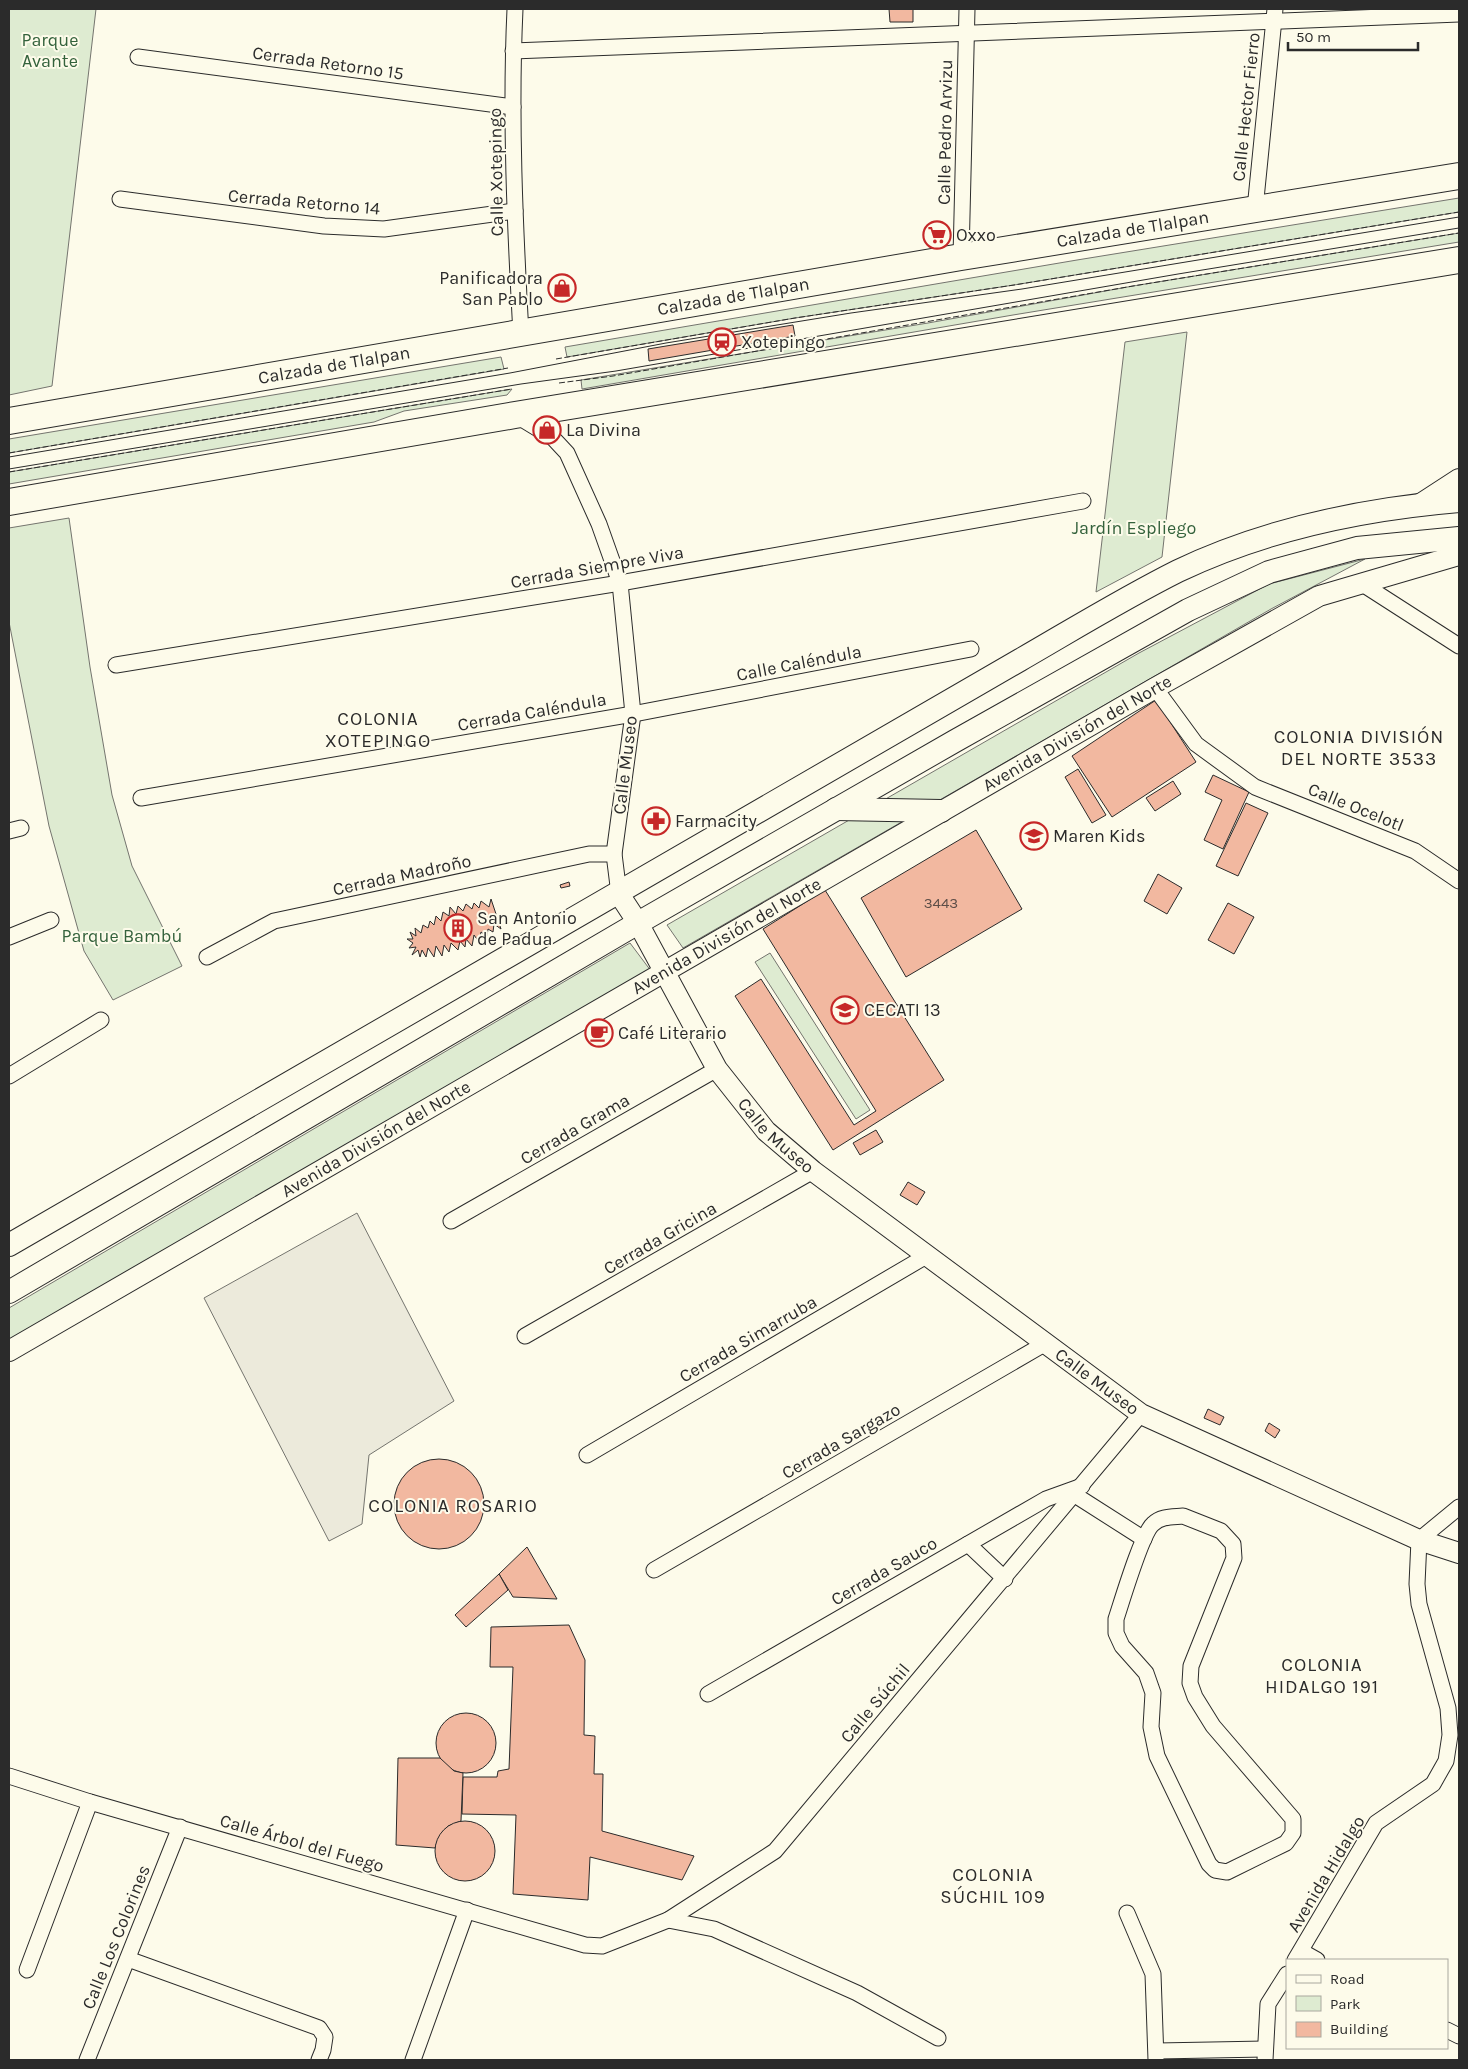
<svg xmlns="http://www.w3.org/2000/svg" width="1468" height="2069" font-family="Karla,sans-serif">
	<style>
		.green { fill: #deebd1; stroke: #74746e }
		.parking { fill: #eceadb; stroke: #74746e }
		.building { fill: #f2b8a0; stroke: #2b2b2b }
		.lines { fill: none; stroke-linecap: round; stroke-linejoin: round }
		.minor-casing { stroke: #2b2b2b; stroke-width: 17 }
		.tertiary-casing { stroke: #2b2b2b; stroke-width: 22 }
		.secondary-casing { stroke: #2b2b2b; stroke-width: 24 }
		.trunk-casing { stroke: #2b2b2b; stroke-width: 28 }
		.minor { stroke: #fdfbea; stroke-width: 15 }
		.tertiary { stroke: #fdfbea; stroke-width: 20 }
		.secondary { stroke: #fdfbea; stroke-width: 22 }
		.trunk { stroke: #fdfbea; stroke-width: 26 }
		.tram { stroke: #2b2b2b; stroke-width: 1 }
		.fence { stroke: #2b2b2b; stroke-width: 1; stroke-dasharray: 6 2.5; stroke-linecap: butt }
		.labels { text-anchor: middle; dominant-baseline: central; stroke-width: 4; stroke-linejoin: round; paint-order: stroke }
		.number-label { font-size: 15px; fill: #5d4e48 }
		.park-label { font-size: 18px; fill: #34623c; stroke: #fdfbea }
		.street-label { font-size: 18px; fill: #2b2b2b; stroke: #fdfbea }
		.poi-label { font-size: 18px; fill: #2b2b2b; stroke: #fdfbea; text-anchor: start }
		.neighbourhood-label { font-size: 19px; letter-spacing: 1px; fill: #2b2b2b; stroke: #fdfbea }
	</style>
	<rect width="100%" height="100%" fill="#fdfbea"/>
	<!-- green -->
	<g class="green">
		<polygon points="9,9 96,9 52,386 9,395"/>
		<polygon points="1459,198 1459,212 1014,285 795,318 567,357 565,347 1077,260"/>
		<polygon points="1459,233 1459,242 1013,315 582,389 581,380 928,323 1133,286"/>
		<polygon points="1187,332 1162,557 1096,592 1125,342"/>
		<polygon points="501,357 504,369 9,453 9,439"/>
		<polygon points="512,389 507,395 404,411 374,422 9,484 9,472"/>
		<polygon points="69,518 90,667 112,795 132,866 182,966 113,1000 84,951 49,826 9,622 9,528"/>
		<polygon points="1365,559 1271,609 683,948 667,925 1139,653 1269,584"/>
		<polygon points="630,943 651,971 9,1340 9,1308"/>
		<polygon points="770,953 870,1110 856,1119 755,962"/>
	</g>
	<!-- parking -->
	<polygon class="parking" points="357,1213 454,1401 369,1455 362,1524 329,1541 204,1298"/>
	<!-- building -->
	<g class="building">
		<polygon points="889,9 913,9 913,22 890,22"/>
		<polygon points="793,325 795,336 649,361 648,349"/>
		<polygon points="1156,700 1196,762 1112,817 1072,756"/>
		<polygon points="1078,769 1106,815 1092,823 1065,777"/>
		<polygon points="1213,775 1249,792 1223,849 1204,840 1222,800 1205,792"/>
		<polygon points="1173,781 1181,794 1155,811 1146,798"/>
		<polygon points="1246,803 1268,813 1238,876 1216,866"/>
		<polygon points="976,830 1022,909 906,977 861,898"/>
		<polygon points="1158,874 1182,888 1167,914 1144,901"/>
		<polygon points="569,882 570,886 561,888 560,885"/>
		<polygon points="825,890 944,1080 833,1150 735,996 761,979 854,1125 876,1111 763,929"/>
		<polygon points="491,899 501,929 494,924 493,932 488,929 487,936 481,932 479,942 474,935 472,946 466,939 465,947 460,941 458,950 451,943 449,952 444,945 442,956 436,946 434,957 428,948 426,957 422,950 420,957 418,950 412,955 416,947 409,948 413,943 407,939 413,939 410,932 416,936 415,928 421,933 423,925 428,928 430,921 434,925 436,916 441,921 443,912 449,916 450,907 456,914 458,906 463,911 466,904 472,909 474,903 479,908 481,901 489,907"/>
		<polygon points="1228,903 1254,917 1234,954 1208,940"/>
		<polygon points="600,1025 606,1034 598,1041 592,1031"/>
		<polygon points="876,1130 883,1142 860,1155 853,1143"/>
		<polygon points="908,1182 925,1192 917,1205 900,1195"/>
		<polygon points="1208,1409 1224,1417 1220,1425 1204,1418"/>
		<polygon points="1269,1423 1280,1430 1275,1438 1265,1431"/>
		<circle cx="439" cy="1504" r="45"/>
		<polygon points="527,1547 557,1599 513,1597 499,1574"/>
		<polygon points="499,1574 508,1590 466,1627 455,1615"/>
		<polygon points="569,1625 585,1660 584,1735 595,1736 594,1774 603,1774 602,1831 694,1856 682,1880 590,1857 588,1900 513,1894 516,1815 462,1814 463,1777 497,1777 498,1771 509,1769 513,1667 490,1667 491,1627"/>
		<circle cx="466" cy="1743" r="30"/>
		<polygon points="398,1758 440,1758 454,1771 463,1773 461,1821 448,1826 443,1831 438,1839 435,1848 396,1845"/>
		<circle cx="465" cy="1851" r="30"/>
	</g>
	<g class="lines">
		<!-- minor casing -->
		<g class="minor-casing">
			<g id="minor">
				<path d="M515,9C510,117 515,226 521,334"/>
				<polyline points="513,51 1459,14"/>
				<polyline points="138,57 513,107"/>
				<polyline points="120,199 324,226 384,229 515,211"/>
				<polyline points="1255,209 1275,9"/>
				<polyline points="961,257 967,9"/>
				<polyline points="517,416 553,438 567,453 599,524 620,583 633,714 614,854 619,894"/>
				<polyline points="1361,583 1459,646"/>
				<polyline points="116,665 620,583 1083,501"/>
				<polyline points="1155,688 1196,744 1255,787 1415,851 1459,881"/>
				<polyline points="141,798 633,714 971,649"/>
				<polyline points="9,831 21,828"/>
				<polyline points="9,937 51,920"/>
				<polyline points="207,957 274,921 589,854 614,854"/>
				<polyline points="9,1076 101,1020"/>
				<polyline points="451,1221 717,1069"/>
				<polyline points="525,1336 813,1171"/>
				<polyline points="587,1455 928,1255"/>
				<polyline points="1075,1495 1144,1539"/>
				<path d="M1183,1516L1221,1531L1233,1544L1234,1558L1191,1666L1190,1683L1195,1697L1213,1726L1293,1819V1833L1286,1843L1227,1872L1215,1870L1209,1864L1157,1756L1151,1727L1153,1693L1146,1673L1122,1646L1116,1633V1619C1122,1601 1142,1533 1153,1524C1161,1516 1172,1517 1183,1516Z"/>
				<polyline points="968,1544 1005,1579"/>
				<polyline points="654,1570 1046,1343"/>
				<polyline points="708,1694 1046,1499 1082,1486"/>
				<polyline points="9,1776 90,1802 585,1945 602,1946 668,1920 775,1851 1141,1414"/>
				<polyline points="1127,1913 1153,1974 1156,2060"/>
				<polyline points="668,1920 714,1929 857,1993 938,2038"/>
				<polyline points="1301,1951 1317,1960"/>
				<polyline points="128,1959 319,2028 325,2037 323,2050 319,2060"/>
				<polyline points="1295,1960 1376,1823 1433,1784 1446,1761 1450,1735 1448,1708 1419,1604 1417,1584 1419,1540 1459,1507"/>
				<polyline points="27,1970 90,1802"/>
				<polyline points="1447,2030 1459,2036"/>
				<polyline points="1157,2051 1265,2049"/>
				<polyline points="87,2060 180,1827"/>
				<polyline points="413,2060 467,1910"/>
				<polyline points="1265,2060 1268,2004 1287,1974"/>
			</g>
		</g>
		<!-- tertiary casing -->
		<g class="tertiary-casing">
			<g id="tertiary">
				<polyline points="1419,505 1459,479"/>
				<path id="s1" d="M619,894L638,923L717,1069L766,1131L813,1171L1141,1414L1419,1540L1459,1553"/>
				<path id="s2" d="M9,1351L1155,688L1319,596L1459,555"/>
			</g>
		</g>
		<!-- secondary casing -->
		<g class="secondary-casing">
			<g id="secondary">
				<polyline points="836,809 941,811"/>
				<path d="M9,1245L1020,660C1072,630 1124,598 1178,571C1266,529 1363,509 1459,501"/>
				<polyline points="9,1292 638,923 955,741 1188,610 1269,572 1357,548 1459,538"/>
			</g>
		</g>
		<!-- trunk casing -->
		<g class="trunk-casing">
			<g id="trunk">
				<path id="s3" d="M9,421L961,257L1459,176"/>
				<polyline points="9,502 515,415 1459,260"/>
			</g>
		</g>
		<!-- minor -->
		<use href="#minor" class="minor"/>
		<!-- tertiary -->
		<use href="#tertiary" class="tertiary"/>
		<!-- secondary -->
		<use href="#secondary" class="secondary"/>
		<!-- trunk -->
		<use href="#trunk" class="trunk"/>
		<!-- tram -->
		<g class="tram">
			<polyline points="9,457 510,373 666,343 851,313 1022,289 1459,217"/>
			<polyline points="9,469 521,384 616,371 1178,274 1459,228"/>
		</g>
		<!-- fence -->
		<g class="fence">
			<polyline points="556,359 795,318 1014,285 1459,212"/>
			<polyline points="559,383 613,376 1133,286 1459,233"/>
			<polyline points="9,453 508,368"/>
			<polyline points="9,472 512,389"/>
		</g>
	</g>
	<!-- icons -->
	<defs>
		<g id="supermarket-ring" transform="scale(1.4375)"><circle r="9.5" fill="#fdfbea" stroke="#c62828" stroke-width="1.5"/><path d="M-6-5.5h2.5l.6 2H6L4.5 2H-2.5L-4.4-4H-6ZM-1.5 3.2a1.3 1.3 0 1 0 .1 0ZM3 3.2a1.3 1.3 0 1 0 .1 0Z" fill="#c62828"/></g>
		<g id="shop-ring" transform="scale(1.4375)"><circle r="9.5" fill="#fdfbea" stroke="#c62828" stroke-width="1.5"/><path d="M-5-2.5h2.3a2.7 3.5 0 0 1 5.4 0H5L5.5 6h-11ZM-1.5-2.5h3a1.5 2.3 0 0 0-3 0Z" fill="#c62828"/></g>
		<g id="station-ring" transform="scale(1.4375)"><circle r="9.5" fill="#fdfbea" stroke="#c62828" stroke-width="1.5"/><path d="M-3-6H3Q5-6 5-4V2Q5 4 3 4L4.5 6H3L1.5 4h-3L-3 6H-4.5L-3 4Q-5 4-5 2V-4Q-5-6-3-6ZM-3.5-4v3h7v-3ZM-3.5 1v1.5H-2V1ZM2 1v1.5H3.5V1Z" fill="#c62828"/></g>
		<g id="pharmacy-ring" transform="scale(1.4375)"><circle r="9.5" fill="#fdfbea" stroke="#c62828" stroke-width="1.5"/><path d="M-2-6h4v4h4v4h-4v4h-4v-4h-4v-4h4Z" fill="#c62828"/></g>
		<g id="school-ring" transform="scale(1.4375)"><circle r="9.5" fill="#fdfbea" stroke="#c62828" stroke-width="1.5"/><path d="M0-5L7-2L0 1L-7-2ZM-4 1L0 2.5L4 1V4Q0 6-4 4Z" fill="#c62828"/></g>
		<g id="building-ring" transform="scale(1.4375)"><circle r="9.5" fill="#fdfbea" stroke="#c62828" stroke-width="1.5"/><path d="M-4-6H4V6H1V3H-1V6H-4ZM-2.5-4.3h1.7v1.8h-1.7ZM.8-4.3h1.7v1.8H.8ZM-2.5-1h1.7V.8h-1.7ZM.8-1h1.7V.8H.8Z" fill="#c62828"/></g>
		<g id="university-ring" transform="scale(1.4375)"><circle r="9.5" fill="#fdfbea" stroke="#c62828" stroke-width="1.5"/><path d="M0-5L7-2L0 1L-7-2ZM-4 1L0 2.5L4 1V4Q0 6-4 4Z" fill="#c62828"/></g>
		<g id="cafe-ring" transform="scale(1.4375)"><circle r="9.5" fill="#fdfbea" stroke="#c62828" stroke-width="1.5"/><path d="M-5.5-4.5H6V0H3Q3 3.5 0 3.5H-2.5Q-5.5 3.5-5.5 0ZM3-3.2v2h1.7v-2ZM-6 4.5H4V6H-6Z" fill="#c62828"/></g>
	</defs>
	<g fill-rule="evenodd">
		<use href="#supermarket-ring" x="937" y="235"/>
		<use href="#shop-ring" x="562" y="288"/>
		<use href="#station-ring" x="722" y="342"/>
		<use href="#shop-ring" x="547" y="430"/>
		<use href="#pharmacy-ring" x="656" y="821"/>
		<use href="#school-ring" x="1034" y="836"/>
		<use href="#building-ring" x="458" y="928"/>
		<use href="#university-ring" x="845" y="1010"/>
		<use href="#cafe-ring" x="599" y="1033"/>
	</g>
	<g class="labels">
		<!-- number labels -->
		<g class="number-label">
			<text x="941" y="903">3443</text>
		</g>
		<!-- park labels -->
		<g class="park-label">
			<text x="50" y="40">Parque<tspan x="50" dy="21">Avante</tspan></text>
			<text x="1134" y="528">Jardín Espliego</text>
			<text x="122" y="936">Parque Bambú</text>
		</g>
		<!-- street labels -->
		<g class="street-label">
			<text transform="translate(328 63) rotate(8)">Cerrada Retorno 15</text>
			<text transform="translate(1246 107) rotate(-84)">Calle Hector Fierro</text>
			<text transform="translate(945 132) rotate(-89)">Calle Pedro Arvizu</text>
			<text transform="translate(496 172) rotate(-91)">Calle Xotepingo</text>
			<text transform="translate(304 202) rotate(5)">Cerrada Retorno 14</text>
			<text stroke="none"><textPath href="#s3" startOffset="1140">Calzada de Tlalpan</textPath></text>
			<text stroke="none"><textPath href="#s3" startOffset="735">Calzada de Tlalpan</textPath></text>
			<text stroke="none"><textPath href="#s3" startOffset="330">Calzada de Tlalpan</textPath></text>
			<text transform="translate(597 567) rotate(-10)">Cerrada Siempre Viva</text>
			<text transform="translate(799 663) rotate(-11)">Calle Caléndula</text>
			<text transform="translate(532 712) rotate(-10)">Cerrada Caléndula</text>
			<text stroke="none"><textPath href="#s2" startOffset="1234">Avenida División del Norte</textPath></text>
			<text transform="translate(625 765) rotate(-83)">Calle Museo</text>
			<text transform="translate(1356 807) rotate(22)">Calle Ocelotl</text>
			<text transform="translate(402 875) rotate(-12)">Cerrada Madroño</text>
			<text stroke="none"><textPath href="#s2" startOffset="829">Avenida División del Norte</textPath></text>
			<text transform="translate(575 1129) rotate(-30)">Cerrada Grama</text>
			<text stroke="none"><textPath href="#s1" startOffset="290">Calle Museo</textPath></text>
			<text stroke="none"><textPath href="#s2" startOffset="424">Avenida División del Norte</textPath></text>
			<text transform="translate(660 1238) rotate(-30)">Cerrada Gricina</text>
			<text transform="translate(748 1339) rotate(-30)">Cerrada Simarruba</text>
			<text stroke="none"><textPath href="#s1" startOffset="695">Calle Museo</textPath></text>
			<text transform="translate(841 1441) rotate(-30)">Cerrada Sargazo</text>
			<text transform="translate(884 1571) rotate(-30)">Cerrada Sauco</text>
			<text transform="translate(875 1703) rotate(-50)">Calle Súchil</text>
			<text transform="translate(302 1843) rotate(16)">Calle Árbol del Fuego</text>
			<text transform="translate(1326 1874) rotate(-59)">Avenida Hidalgo</text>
			<text transform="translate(116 1937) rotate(-68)">Calle Los Colorines</text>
		</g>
		<!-- poi labels -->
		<g class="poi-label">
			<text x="956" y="235">Oxxo</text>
			<text x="543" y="278" text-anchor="end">Panificadora<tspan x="543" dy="21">San Pablo</tspan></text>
			<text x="741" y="342">Xotepingo</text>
			<text x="566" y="430">La Divina</text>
			<text x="675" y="821">Farmacity</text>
			<text x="1053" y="836">Maren Kids</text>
			<text x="477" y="918">San Antonio<tspan x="477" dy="21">de Padua</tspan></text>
			<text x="864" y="1010">CECATI 13</text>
			<text x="618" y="1033">Café Literario</text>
		</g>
		<!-- neighbourhood labels -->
		<g class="neighbourhood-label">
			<text x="378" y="719">COLONIA<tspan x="378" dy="22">XOTEPINGO</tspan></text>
			<text x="1359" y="737">COLONIA DIVISIÓN<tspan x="1359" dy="22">DEL NORTE 3533</tspan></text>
			<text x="453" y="1506">COLONIA ROSARIO</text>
			<text x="1322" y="1665">COLONIA<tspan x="1322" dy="22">HIDALGO 191</tspan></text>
			<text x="993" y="1875">COLONIA<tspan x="993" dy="22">SÚCHIL 109</tspan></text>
		</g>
	</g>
	<!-- border -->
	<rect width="1468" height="2069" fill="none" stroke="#2b2b2b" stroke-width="20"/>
	<!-- legend -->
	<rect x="1286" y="1959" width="162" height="90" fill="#fdfbea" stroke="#a9a89e"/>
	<rect x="1296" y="1975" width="25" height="8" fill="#fdfbea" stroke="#a9a89e"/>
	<text x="1330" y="1984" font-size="15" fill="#2b2b2b">Road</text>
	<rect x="1296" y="1996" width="25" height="15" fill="#deebd1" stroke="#a9a89e"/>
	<text x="1330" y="2009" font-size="15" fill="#2b2b2b">Park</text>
	<rect x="1296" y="2022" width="25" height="15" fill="#f2b8a0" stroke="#a9a89e"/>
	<text x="1330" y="2034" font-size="15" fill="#2b2b2b">Building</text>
	<!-- scale -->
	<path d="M1288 42v8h130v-8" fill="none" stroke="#2b2b2b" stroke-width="2.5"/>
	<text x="1296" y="42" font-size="15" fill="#2b2b2b" stroke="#fdfbea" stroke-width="4" paint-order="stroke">50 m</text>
</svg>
